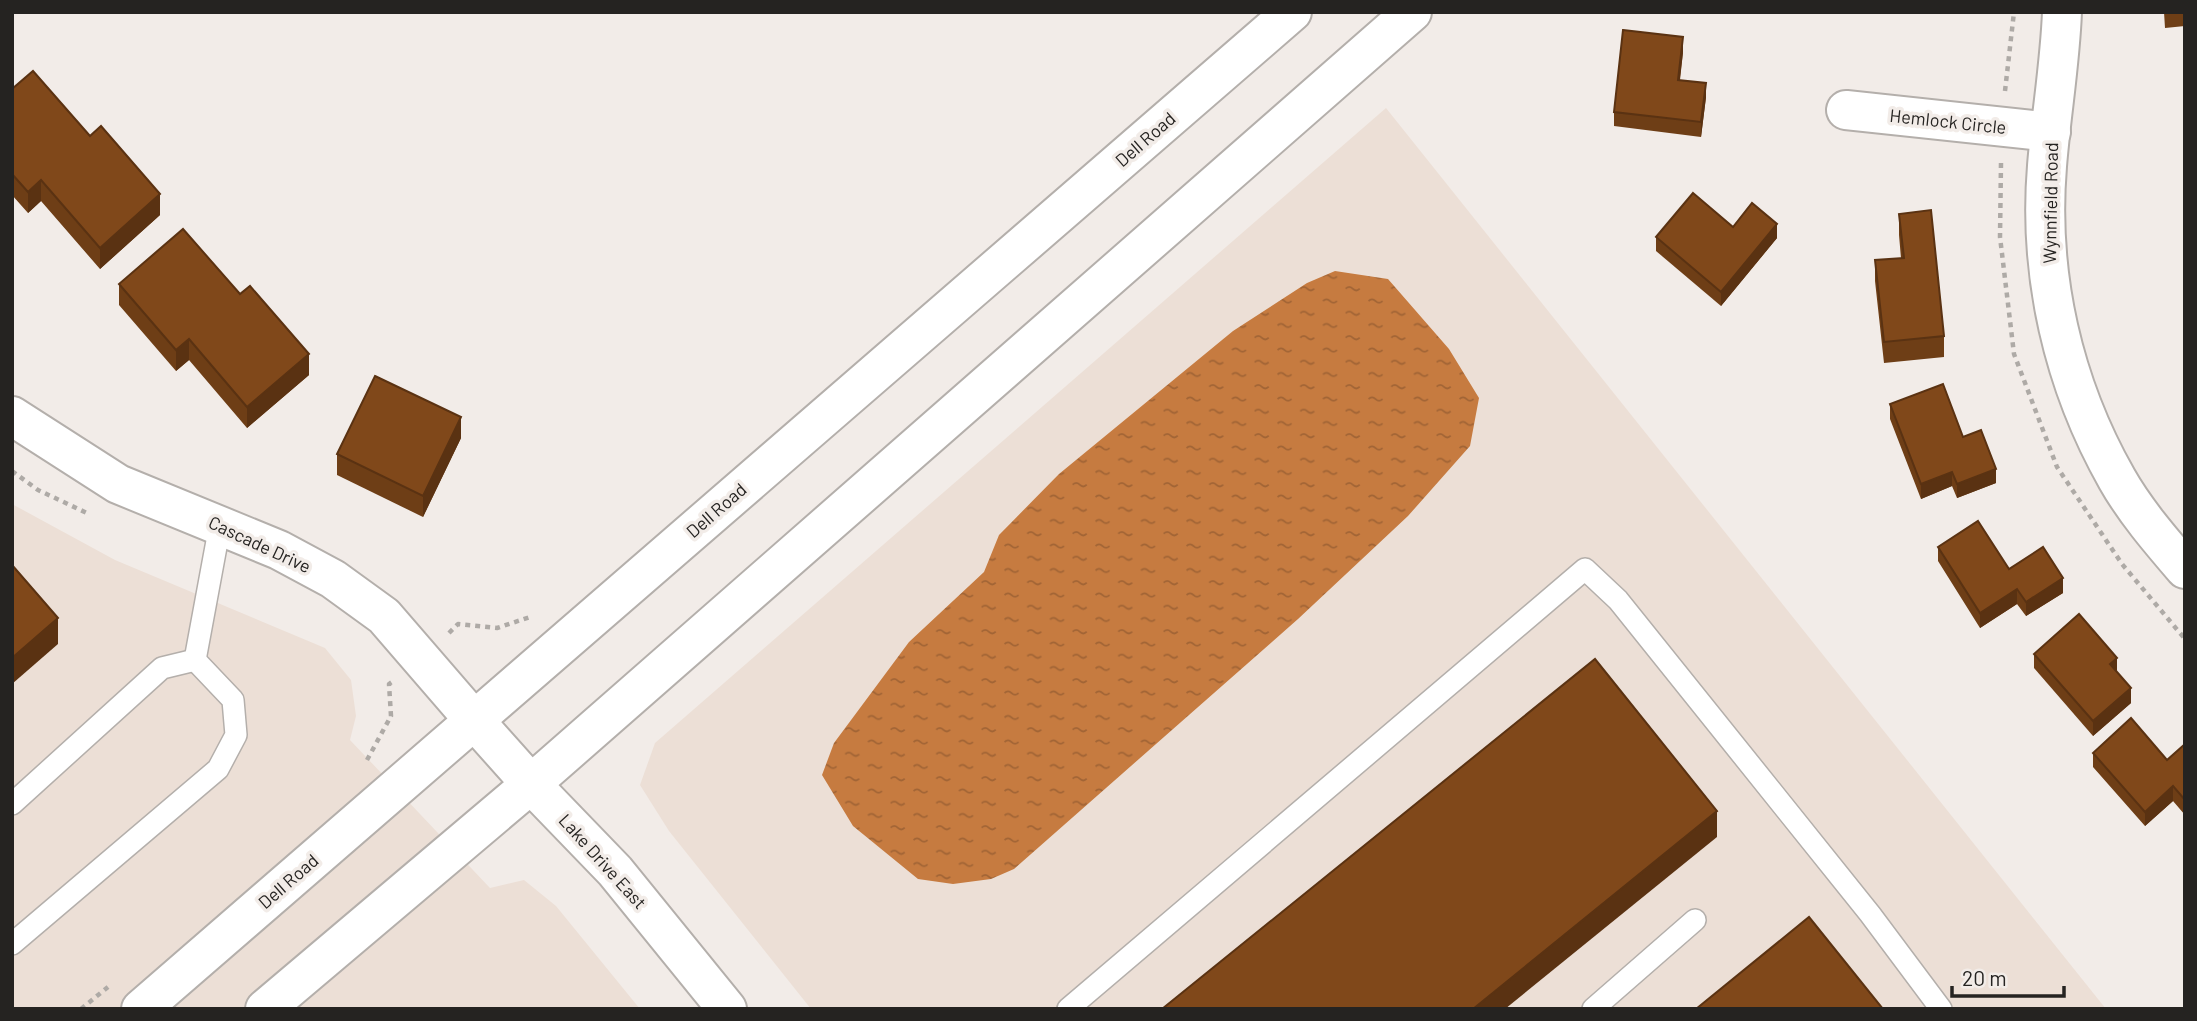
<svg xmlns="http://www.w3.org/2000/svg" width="2197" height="1021" font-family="Barlow,sans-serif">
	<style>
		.built { fill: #ecdfd6 }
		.water { fill: url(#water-ripples) }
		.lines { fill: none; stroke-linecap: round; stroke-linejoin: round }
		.service-casing { stroke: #b4afab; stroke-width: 24 }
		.minor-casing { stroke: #b4afab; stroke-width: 42 }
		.tertiary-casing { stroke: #b4afab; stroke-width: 42 }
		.secondary-casing { stroke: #b4afab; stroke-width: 42 }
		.path { stroke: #aeaaa6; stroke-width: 4.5; stroke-dasharray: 5 5; stroke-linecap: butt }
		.service { stroke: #fff; stroke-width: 21 }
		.minor { stroke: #fff; stroke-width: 38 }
		.tertiary { stroke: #fff; stroke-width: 38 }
		.secondary { stroke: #fff; stroke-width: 38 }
		.wall { fill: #6e3e16 }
		.shaded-wall { fill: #5a3212 }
		.building { fill: #80481a; stroke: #5a3212; stroke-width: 2 }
		.labels { text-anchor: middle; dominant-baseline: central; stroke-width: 7; stroke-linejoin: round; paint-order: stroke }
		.street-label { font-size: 18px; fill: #252321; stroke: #f2ece8 }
	</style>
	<defs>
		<pattern id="water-ripples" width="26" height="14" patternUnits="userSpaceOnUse" patternTransform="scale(1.75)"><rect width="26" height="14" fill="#c67b40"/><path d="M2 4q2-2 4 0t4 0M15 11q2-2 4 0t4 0" fill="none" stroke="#a16435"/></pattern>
	</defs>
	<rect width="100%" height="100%" fill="#f2ece8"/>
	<!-- built -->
	<g class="built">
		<polygon points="1386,108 2106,1009 811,1009 669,831 640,785 655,743"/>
		<polygon points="12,504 115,560 325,648 351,680 356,716 350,740 490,888 524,880 556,906 640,1009 12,1009"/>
	</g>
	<!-- water -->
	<polygon class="water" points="1335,271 1388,279 1449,349 1479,398 1470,446 1408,516 1298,619 1014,869 991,879 953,884 918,879 853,826 822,775 834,743 909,642 984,572 999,535 1059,474 1233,331 1307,283"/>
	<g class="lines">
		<!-- service casing -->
		<g class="service-casing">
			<g id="service">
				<polyline points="195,660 220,525"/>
				<polyline points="12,804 162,668 195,660"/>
				<polyline points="12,944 218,769 236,735 233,700 195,660"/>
				<polyline points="1068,1009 1585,569 1618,600 1870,914 1941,1009"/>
				<polyline points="1593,1009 1695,920"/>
			</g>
		</g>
		<!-- minor casing -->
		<g class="minor-casing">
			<g id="minor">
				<path d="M2062,12C2060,64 2051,115 2047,166C2038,275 2063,384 2117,479C2135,511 2161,541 2185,569"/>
				<polyline points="1846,110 2051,132"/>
				<polyline points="12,416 118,484 279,550 333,579 384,616 473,719"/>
			</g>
		</g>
		<!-- tertiary casing -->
		<g class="tertiary-casing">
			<polyline id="tertiary" points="473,719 531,784 615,871 727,1009"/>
		</g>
		<!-- secondary casing -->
		<g class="secondary-casing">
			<g id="secondary">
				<polyline points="141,1009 1292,12"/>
				<polyline points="265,1009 531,784 1412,12"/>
			</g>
		</g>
		<!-- path -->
		<g class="path">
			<polyline points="2005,91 2014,12"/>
			<polyline points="2001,163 2000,237 2014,354 2057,467 2122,564 2185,639"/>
			<polyline points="12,471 38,490 89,514"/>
			<polyline points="449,633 458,624 497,628 533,616"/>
			<polyline points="367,760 391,716 389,684 392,682"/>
			<polyline points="81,1009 108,987"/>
		</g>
		<!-- service -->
		<use href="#service" class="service"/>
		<!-- minor -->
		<use href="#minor" class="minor"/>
		<!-- tertiary -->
		<use href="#tertiary" class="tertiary"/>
		<!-- secondary -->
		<use href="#secondary" class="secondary"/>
	</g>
	<!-- wall -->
	<g class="wall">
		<polygon points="2164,12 2185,12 2185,26 2165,28"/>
		<polygon points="1683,52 1680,80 1706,97 1701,137 1614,126 1614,112"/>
		<polygon points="12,89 160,215 100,269 41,201 28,213 12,195"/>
		<polygon points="1899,214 1944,336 1944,357 1884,363 1875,281 1875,260 1901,258 1899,235"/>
		<polygon points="1733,227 1777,238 1721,306 1656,251 1656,237"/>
		<polygon points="119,284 309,375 247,428 189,360 176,371 119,305"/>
		<polygon points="1890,404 1963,437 1996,483 1957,498 1952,486 1921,499 1890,419"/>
		<polygon points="461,438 423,517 337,475 337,454"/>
		<polygon points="1938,547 2009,569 2063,593 2026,616 2017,604 1980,628 1938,561"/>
		<polygon points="2034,654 2117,673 2131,703 2093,736 2034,668"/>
		<polygon points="2185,744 2185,815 2173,801 2145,826 2093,767 2093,753 2167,760"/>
	</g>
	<!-- shaded-wall -->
	<g class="shaded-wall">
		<polygon points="1683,37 1683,52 1678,94 1678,80"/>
		<polygon points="1706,83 1706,97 1701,137 1701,122"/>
		<polygon points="41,180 41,201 28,213 28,192"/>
		<polygon points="160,194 160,215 100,269 100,248"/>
		<polygon points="1777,224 1777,238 1721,306 1721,292"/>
		<polygon points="189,339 189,360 176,371 176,350"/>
		<polygon points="309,354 309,375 247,428 247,407"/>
		<polygon points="461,417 461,438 423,517 423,496"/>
		<polygon points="1996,469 1996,483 1957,498 1957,484"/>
		<polygon points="1952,472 1952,486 1921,499 1921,484"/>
		<polygon points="2063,578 2063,593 2026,616 2026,602"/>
		<polygon points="2017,589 2017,604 1980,628 1980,613"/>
		<polygon points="58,618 58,644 12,684 12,658"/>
		<polygon points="2117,658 2117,672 2110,664"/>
		<polygon points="2131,688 2131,703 2093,736 2093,721"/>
		<polygon points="2173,786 2173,801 2145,826 2145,812"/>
		<polygon points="1717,811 1717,837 1505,1009 1473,1009"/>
	</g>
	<!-- building -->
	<g class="building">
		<polygon points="1623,30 1683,37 1678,80 1706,83 1701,122 1614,112"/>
		<polygon points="33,71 90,136 101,126 160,194 100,248 41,180 28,192 12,174 12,89"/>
		<polygon points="1693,193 1733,227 1752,203 1777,224 1721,292 1656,237"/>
		<polygon points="1931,210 1944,336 1884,342 1875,260 1904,258 1899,214"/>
		<polygon points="183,229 240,294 250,286 309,354 247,407 189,339 176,350 119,284"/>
		<polygon points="375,376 461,417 423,496 337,454"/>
		<polygon points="1943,384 1963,437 1981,430 1996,469 1957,484 1952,472 1921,484 1890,404"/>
		<polygon points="1978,521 2009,569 2043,547 2063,578 2026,602 2017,589 1980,613 1938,547"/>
		<polygon points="12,565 58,618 12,658"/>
		<polygon points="2079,614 2117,658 2110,664 2131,688 2093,721 2034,654"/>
		<polygon points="1595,659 1717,811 1473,1009 1162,1009"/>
		<polygon points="2131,718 2167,760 2185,744 2185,800 2173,786 2145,812 2093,753"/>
		<polygon points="1809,917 1883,1009 1696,1009"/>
	</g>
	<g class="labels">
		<!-- street labels -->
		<g class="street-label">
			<text transform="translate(1948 121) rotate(6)">Hemlock Circle</text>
			<text transform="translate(1145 139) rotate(-41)">Dell Road</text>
			<text transform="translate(2050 203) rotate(-89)">Wynnfield Road</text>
			<text transform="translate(716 510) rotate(-41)">Dell Road</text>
			<text transform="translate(260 544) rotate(25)">Cascade Drive</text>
			<text transform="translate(603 861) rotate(48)">Lake Drive East</text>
			<text transform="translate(288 881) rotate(-41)">Dell Road</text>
		</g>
	</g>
	<!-- border -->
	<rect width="2197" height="1021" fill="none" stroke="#252321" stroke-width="28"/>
	<!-- scale -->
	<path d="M1952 986v10h112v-10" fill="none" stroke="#252321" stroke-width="3.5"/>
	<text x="1962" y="986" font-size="21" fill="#252321" stroke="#f2ece8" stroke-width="5" paint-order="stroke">20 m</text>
</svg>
